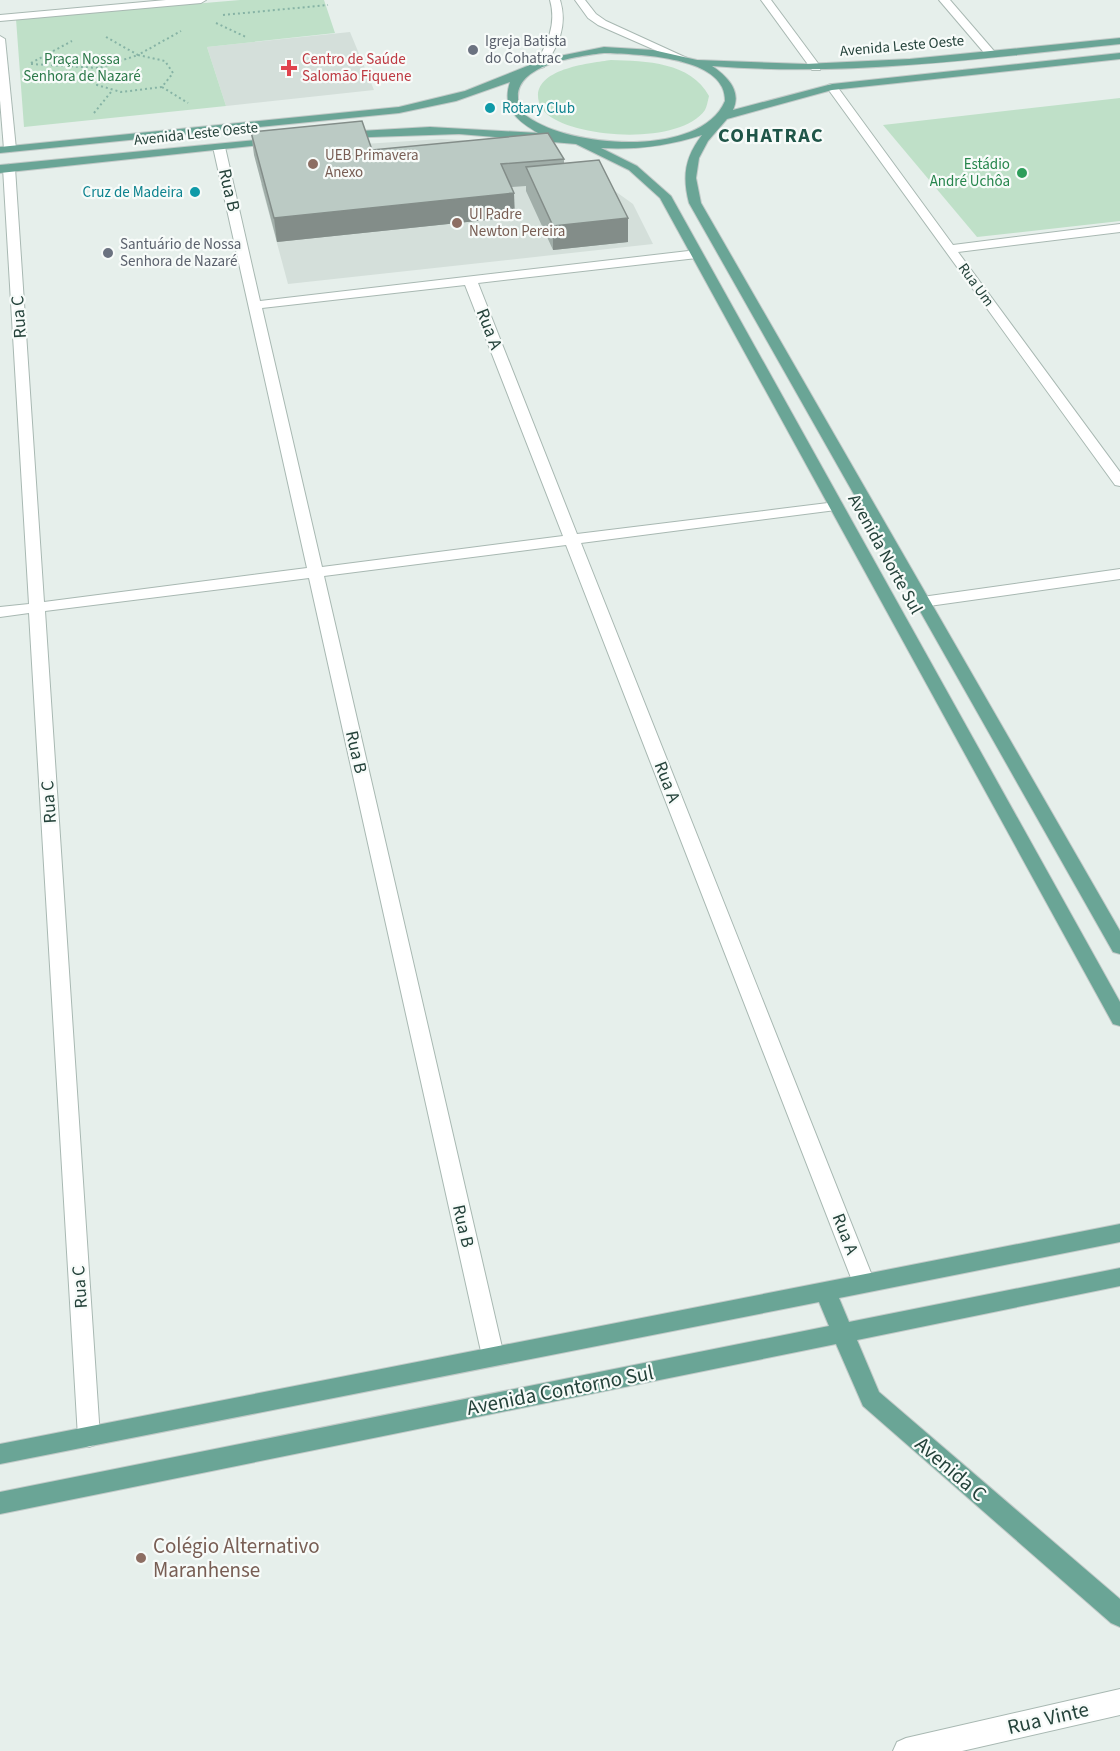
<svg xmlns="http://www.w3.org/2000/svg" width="1120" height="1751" font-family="'Source Sans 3',sans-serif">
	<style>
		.built { fill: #d4dfda }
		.green { fill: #bfe0c8 }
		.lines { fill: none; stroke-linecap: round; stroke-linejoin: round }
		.minor-casing { stroke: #a8b8b2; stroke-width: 2 }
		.major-casing { stroke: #c2cac8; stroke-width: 2 }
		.path { stroke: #86b3a5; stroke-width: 2; stroke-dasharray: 2 3; stroke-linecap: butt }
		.minor { fill: #fff; fill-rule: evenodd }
		.major { fill: #6aa596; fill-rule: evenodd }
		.wall { fill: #a1aea9 }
		.shaded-wall { fill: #838d89 }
		.building { fill: #bbcac4; stroke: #838d89; stroke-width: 1.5 }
		.worship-dot { fill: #6b7280; stroke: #f7fbf9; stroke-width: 2 }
		.health-dot { fill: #e0444e; stroke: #f7fbf9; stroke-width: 2 }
		.culture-dot { fill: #0f9aa8; stroke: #f7fbf9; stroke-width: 2 }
		.education-dot { fill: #8d6e63; stroke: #f7fbf9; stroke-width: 2 }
		.leisure-dot { fill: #2e9e5b; stroke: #f7fbf9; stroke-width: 2 }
		.labels { text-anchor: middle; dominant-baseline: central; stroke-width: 4.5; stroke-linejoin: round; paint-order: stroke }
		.far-worship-label { font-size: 15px; fill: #5b616d; stroke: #f7fbf9; text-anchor: start }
		.far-street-label { font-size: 15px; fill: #24423a; stroke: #f7fbf9 }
		.far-park-label { font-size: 15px; fill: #2d7a4b; stroke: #f7fbf9 }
		.far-health-label { font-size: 15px; fill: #be3a42; stroke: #f7fbf9; text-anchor: start }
		.far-culture-label { font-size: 15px; fill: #0d838f; stroke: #f7fbf9; text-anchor: start }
		.far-education-label { font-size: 15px; fill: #785e54; stroke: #f7fbf9; text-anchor: start }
		.far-leisure-label { font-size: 15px; fill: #27864d; stroke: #f7fbf9; text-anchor: end }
		.street-label { font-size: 18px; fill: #24423a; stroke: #f7fbf9 }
		.far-district-label { font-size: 20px; font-weight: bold; letter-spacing: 1.5px; fill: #1f5548; stroke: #f7fbf9 }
		.near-street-label { font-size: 21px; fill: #24423a; stroke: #f7fbf9 }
		.near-education-label { font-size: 21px; fill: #785e54; stroke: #f7fbf9; text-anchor: start }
	</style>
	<rect width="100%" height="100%" fill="#e6efeb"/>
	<!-- built -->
	<g class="built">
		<polygon points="350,32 374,90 226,106 207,47"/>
		<polygon points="441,139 480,141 531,151 587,171 633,204 653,244 288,284 261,184 373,173 364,144"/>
	</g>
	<!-- green -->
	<g class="green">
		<polygon points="240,0 324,0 335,33 207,47 226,106 24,127 16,19"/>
		<path d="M611,60C646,61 691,62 709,96C708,100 707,106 705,110C680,145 579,139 548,115C542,110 538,103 538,96C538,68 591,63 611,60Z"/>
		<polygon points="1120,98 1120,221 977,237 883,125"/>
	</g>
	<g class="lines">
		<!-- minor casing -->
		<g class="minor-casing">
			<g id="minor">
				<polygon points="166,0 206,0 201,3 0,21 0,15"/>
				<path d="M550,0H560C568,26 558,46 544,67L540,68L535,65C547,44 557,25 550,0Z"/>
				<polygon points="575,0 585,0 596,14 606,21 689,59 684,62 680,61 598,25 588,18"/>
				<polygon points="761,0 771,0 820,66 820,70 812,70"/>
				<polygon points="939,0 950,0 994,51 994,55 986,55"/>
				<polygon points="0,36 5,39 16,149 10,152 4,149 0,100"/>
				<polygon points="832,84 836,85 953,245 1120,224 1120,232 958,252 1120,472 1120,486 1115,485 828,89 828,85"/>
				<path d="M219,144L225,147L260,301L697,250L703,254L697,258L478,283L577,534L836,502L843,506L836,510L581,543L875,1283L872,1289L864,1292L856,1289L853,1283L566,545L324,576L504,1356L501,1363L493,1366L485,1363L482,1356L309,578L45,611L100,1437L97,1444L89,1447L81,1444L78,1437L29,613L0,617V607L29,604L3,168L9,164L15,168L44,602L307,568L213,147ZM465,285L563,536L322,567L262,308Z"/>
				<polygon points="1120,569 1120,579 922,607 914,602 922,597"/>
				<polygon points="1120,1689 1120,1715 962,1751 893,1751 897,1742 906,1738"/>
			</g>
		</g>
		<!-- major casing -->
		<g class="major-casing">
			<g id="major">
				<path d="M1120,38V44C984,58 849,77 712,66C727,76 742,91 733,110L832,84L1120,53V59L832,90L727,119L708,141L699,158L696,178L701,203L1120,931V954L1113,952L689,203C682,176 685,157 702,135C668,146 636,150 601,148L637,166L671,196L1120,1002V1026L1113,1024L660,198L629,170L576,144L459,134L342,138L336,135L342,132L430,127L538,133C518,121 501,109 510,82L456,101L399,113L0,153V147L399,107L465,91L545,59L604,47L653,50L697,60L805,64L910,59ZM604,53C634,54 707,56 722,87C724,91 725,97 725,101C701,158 571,148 528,117C522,113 518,106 518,98C516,64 579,56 604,53Z"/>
				<polygon points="276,138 280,139 280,143 0,173 0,165"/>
				<polygon points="1120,1224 1120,1242 839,1298 849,1322 1120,1268 1120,1286 857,1340 879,1392 1120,1599 1120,1627 1111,1623 863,1406 836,1344 0,1514 0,1492 829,1326 819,1302 0,1464 0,1444"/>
			</g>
		</g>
		<!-- path -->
		<g class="path">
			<polyline points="223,15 328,5"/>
			<polyline points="216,23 246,37"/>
			<polyline points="106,37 138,55 181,31"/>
			<polygon points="138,55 165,61 173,73 162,87 121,92 97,85 99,68"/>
			<polyline points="31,63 72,41"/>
			<polyline points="31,64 99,68"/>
			<polyline points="162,87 188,103"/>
			<polyline points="94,113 111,92"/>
		</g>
		<!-- minor -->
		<use href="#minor" class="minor"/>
		<!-- major -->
		<use href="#major" class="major"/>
	</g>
	<!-- wall -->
	<polygon class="wall" points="251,132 372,150 564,159 564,163 628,218 628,242 553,250 526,191 526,186 512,187 515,217 277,242 254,155"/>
	<!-- shaded-wall -->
	<g class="shaded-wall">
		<polygon points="514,193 515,217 277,242 274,218"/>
		<polygon points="628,218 628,242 553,250 553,226"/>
	</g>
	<!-- building -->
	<g class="building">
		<polygon points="362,121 372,150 548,133 564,159 501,164 514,193 274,218 251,132"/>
		<polygon points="599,160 628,218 553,226 526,167"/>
	</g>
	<!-- markers -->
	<g class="worship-dot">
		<circle cx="473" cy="50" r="6"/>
		<circle cx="108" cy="253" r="6"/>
	</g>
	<path class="health-dot" d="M286 59h6v6h6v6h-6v6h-6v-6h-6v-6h6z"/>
	<g class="culture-dot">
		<circle cx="490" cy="108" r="6"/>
		<circle cx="195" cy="192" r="6"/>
	</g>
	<g class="education-dot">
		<circle cx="313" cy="164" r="6"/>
		<circle cx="457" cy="223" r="6"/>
		<circle cx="141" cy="1558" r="6"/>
	</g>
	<circle class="leisure-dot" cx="1022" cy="173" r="6"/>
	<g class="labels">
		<!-- far-worship labels -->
		<g class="far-worship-label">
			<text x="485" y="41">Igreja Batista<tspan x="485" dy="17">do Cohatrac</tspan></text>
			<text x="120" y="244">Santuário de Nossa<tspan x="120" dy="17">Senhora de Nazaré</tspan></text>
		</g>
		<!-- far-street labels -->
		<g class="far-street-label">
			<text transform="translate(902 46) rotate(-5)">Avenida Leste Oeste</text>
			<text transform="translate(196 134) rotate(-6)">Avenida Leste Oeste</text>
			<text transform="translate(976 285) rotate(54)">Rua Um</text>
		</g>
		<!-- far-park labels -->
		<g class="far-park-label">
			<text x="82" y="59">Praça Nossa<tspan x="82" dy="17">Senhora de Nazaré</tspan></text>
		</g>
		<!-- far-health labels -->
		<g class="far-health-label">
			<text x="302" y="59">Centro de Saúde<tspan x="302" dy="17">Salomão Fiquene</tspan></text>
		</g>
		<!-- far-culture labels -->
		<g class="far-culture-label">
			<text x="502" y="108">Rotary Club</text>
			<text x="183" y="192" text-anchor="end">Cruz de Madeira</text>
		</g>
		<!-- far-education labels -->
		<g class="far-education-label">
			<text x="325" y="155">UEB Primavera<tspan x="325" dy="17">Anexo</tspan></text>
			<text x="469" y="214">UI Padre<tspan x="469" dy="17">Newton Pereira</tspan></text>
		</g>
		<!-- far-leisure labels -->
		<g class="far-leisure-label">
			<text x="1010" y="164">Estádio<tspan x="1010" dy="17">André Uchôa</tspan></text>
		</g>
		<!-- street labels -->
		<g class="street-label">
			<text transform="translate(229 190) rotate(77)">Rua B</text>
			<text transform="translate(19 317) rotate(-94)">Rua C</text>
			<text transform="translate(489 329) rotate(69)">Rua A</text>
			<text transform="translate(885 554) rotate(61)">Avenida Norte Sul</text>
			<text transform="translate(356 752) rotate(77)">Rua B</text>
			<text transform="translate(667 782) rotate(69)">Rua A</text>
			<text transform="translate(49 802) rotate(-94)">Rua C</text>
			<text transform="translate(463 1226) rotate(77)">Rua B</text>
			<text transform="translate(845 1234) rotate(69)">Rua A</text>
			<text transform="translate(80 1287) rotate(-94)">Rua C</text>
		</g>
		<!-- far-district labels -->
		<g class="far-district-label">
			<text x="771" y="136">COHATRAC</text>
		</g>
		<!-- near-street labels -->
		<g class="near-street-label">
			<text transform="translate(560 1390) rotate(-11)">Avenida Contorno Sul</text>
			<text transform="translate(951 1469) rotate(41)">Avenida C</text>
			<text transform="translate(1048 1718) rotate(-13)">Rua Vinte</text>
		</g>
		<!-- near-education labels -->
		<g class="near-education-label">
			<text x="153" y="1546">Colégio Alternativo<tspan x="153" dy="24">Maranhense</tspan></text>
		</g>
	</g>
</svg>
